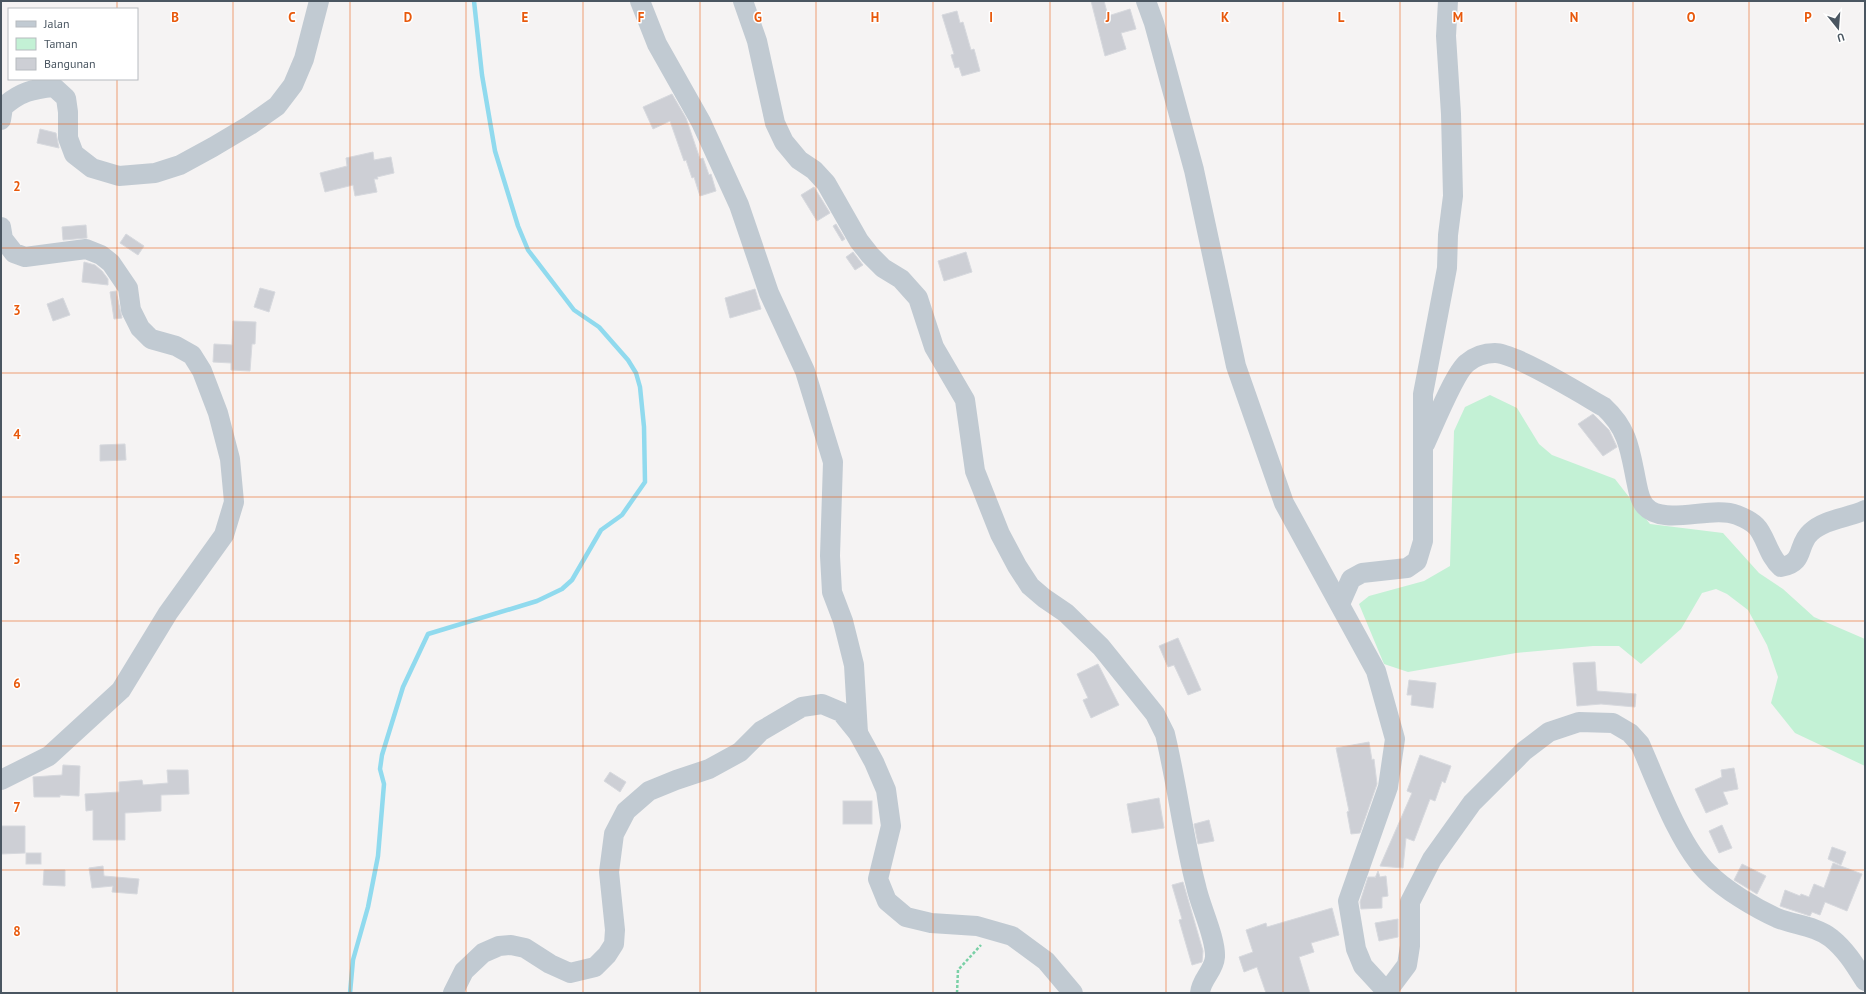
<svg xmlns="http://www.w3.org/2000/svg" width="1866" height="994" font-family="'PT Sans',sans-serif">
	<style>
		.green { fill: #c3f1d5 }
		.lines { fill: none; stroke-linecap: round; stroke-linejoin: round }
		.stream { stroke: #90daee; stroke-width: 4.5 }
		.building { fill: #cdcfd5; stroke: #d7d9de }
		.path { stroke: #7ad0a6; stroke-width: 2.5; stroke-dasharray: 3 2; stroke-linecap: butt }
		.minor { stroke: #c1cad2; stroke-width: 20 }
		.grid { fill: none; stroke: #e8590c; stroke-width: 1; stroke-opacity: 0.55 }
		.grid-label { font-size: 13px; text-anchor: middle; font-weight: bold; fill: #e8590c; stroke: #fff; stroke-width: 3; stroke-linejoin: round; paint-order: stroke }
	</style>
	<rect width="100%" height="100%" fill="#f5f3f3"/>
	<!-- green -->
	<polygon class="green" points="1490,395 1517,408 1539,444 1552,455 1615,479 1650,524 1723,533 1759,573 1783,589 1814,617 1865,639 1865,766 1795,733 1771,703 1778,677 1767,645 1748,610 1727,594 1716,589 1702,593 1681,629 1641,664 1619,646 1593,646 1516,653 1408,672 1384,664 1359,604 1369,596 1424,581 1450,566 1454,431 1465,407"/>
	<g class="lines">
		<!-- stream -->
		<polyline class="stream" points="350,993 353,960 368,907 378,856 384,784 380,769 382,755 403,687 428,634 537,601 562,589 572,580 601,530 622,515 645,482 644,427 640,387 636,373 628,360 599,327 574,310 528,250 518,226 495,151 482,75 474,1"/>
	</g>
	<!-- building -->
	<g class="building">
		<polygon points="1091,1 1104,1 1108,16 1130,9 1136,29 1121,33 1126,49 1105,56"/>
		<polygon points="957,11 960,23 963,22 971,50 974,49 980,71 962,76 959,67 955,68 951,55 954,54 942,15"/>
		<polygon points="672,94 686,118 700,159 703,158 709,175 711,174 716,191 700,196 694,177 692,178 686,160 684,161 670,121 653,129 643,107"/>
		<polygon points="40,129 56,133 59,148 37,143"/>
		<polygon points="373,152 374,160 391,157 394,173 377,177 378,179 374,179 377,192 355,196 353,185 325,192 320,173 347,166 346,158"/>
		<polygon points="814,187 830,213 817,221 801,195"/>
		<polygon points="836,224 845,239 842,241 833,226"/>
		<polygon points="86,225 87,238 63,240 62,227"/>
		<polygon points="126,234 144,246 138,255 120,243"/>
		<polygon points="853,252 863,265 855,270 846,257"/>
		<polygon points="966,252 972,272 944,281 938,261"/>
		<polygon points="84,262 95,265 102,271 108,279 108,285 82,282"/>
		<polygon points="260,288 275,292 269,312 254,307"/>
		<polygon points="755,289 761,309 730,318 725,298"/>
		<polygon points="116,291 122,318 114,319 110,292"/>
		<polygon points="63,298 70,315 53,321 47,304"/>
		<polygon points="233,321 256,322 255,344 252,344 250,371 231,370 231,363 213,362 214,344 232,345"/>
		<polygon points="1593,414 1609,430 1617,447 1603,456 1578,424"/>
		<polygon points="125,444 126,460 100,461 100,445"/>
		<polygon points="1178,638 1201,690 1188,695 1174,665 1168,667 1159,646"/>
		<polygon points="1595,662 1597,691 1636,694 1635,707 1601,704 1577,706 1573,663"/>
		<polygon points="1098,664 1119,705 1091,718 1083,700 1088,698 1077,674"/>
		<polygon points="1409,680 1436,683 1433,708 1411,705 1412,695 1407,695"/>
		<polygon points="1369,742 1372,760 1374,759 1377,784 1360,833 1351,834 1347,812 1349,811 1336,748"/>
		<polygon points="1420,755 1451,766 1445,783 1442,781 1435,801 1430,799 1414,841 1406,838 1403,868 1380,866 1412,793 1407,791"/>
		<polygon points="63,765 80,766 79,796 60,795 60,797 34,797 33,777 62,775"/>
		<polygon points="1734,768 1738,789 1723,792 1728,804 1706,813 1695,789 1722,777 1721,770"/>
		<polygon points="167,770 188,770 189,794 161,795 161,811 125,813 125,840 93,840 93,810 86,811 85,794 119,792 119,782 142,780 143,785 168,783"/>
		<polygon points="610,772 626,782 620,792 604,781"/>
		<polygon points="1159,798 1164,828 1132,833 1127,804"/>
		<rect x="843" y="801" width="29" height="23"/>
		<polygon points="1209,820 1214,841 1198,844 1194,824"/>
		<polygon points="1722,825 1732,848 1719,853 1709,831"/>
		<polygon points="1,826 25,826 25,853 1,854"/>
		<polygon points="1832,847 1846,852 1841,865 1828,859"/>
		<rect x="26" y="853" width="15" height="11"/>
		<polygon points="1833,863 1862,874 1847,911 1825,902 1820,915 1812,912 1810,916 1780,906 1785,890 1800,896 1801,894 1809,897 1814,884 1824,888"/>
		<polygon points="1742,864 1766,876 1757,894 1734,880"/>
		<polygon points="103,866 104,876 139,879 137,894 112,892 113,886 92,888 89,868"/>
		<polygon points="44,870 65,870 65,886 43,885"/>
		<polygon points="1378,871 1380,877 1386,876 1388,896 1382,897 1382,908 1361,909 1360,902 1368,877 1375,877 1375,878"/>
		<polygon points="1183,882 1203,951 1202,962 1192,965 1179,920 1182,919 1172,885"/>
		<polygon points="1332,908 1339,935 1311,943 1314,952 1299,957 1310,993 1266,993 1257,967 1244,972 1239,957 1253,952 1246,930 1266,923 1267,927"/>
		<polygon points="1398,919 1398,937 1379,941 1375,923"/>
	</g>
	<g class="lines">
		<!-- path -->
		<polyline class="path" points="957,993 958,970 981,945"/>
		<!-- minor -->
		<g class="minor">
			<polyline points="640,1 657,44 701,122 739,205 769,293 805,371 833,462 830,556 832,592 843,621 854,665 858,733"/>
			<path d="M743,1L757,41L775,123L784,142L799,160L814,170L826,183L859,241L870,255L883,268L901,279L918,298L934,347L965,400L975,471L1000,534L1017,566L1030,586L1044,598L1066,613L1101,647L1155,714L1165,734C1177,784 1183,836 1196,886C1200,906 1216,938 1215,957C1214,971 1201,979 1200,993"/>
			<polyline points="1146,1 1154,23 1194,170 1236,366 1284,503 1376,671 1395,739 1388,787 1348,901 1356,949 1363,966 1387,992"/>
			<path d="M1,120L3,107C20,92 32,89 54,87L66,98L68,112V138L74,154L92,168L119,176L155,173L180,165L213,147L250,125L277,106L293,85L304,59L319,1"/>
			<polyline points="1,227 3,239 14,253 25,257 86,249 101,255 111,263 128,288 131,310 140,328 151,339 176,346 192,355 202,371 218,413 230,459 234,502 224,535 168,613 121,690 49,756 1,780"/>
			<path d="M1425,444C1433,427 1455,372 1467,363C1475,356 1486,353 1495,353C1515,353 1583,395 1604,407C1628,429 1630,450 1636,480C1638,489 1639,499 1645,506C1663,527 1712,505 1737,515C1742,517 1752,522 1756,526C1766,536 1768,556 1781,567C1806,563 1796,545 1811,532C1825,519 1848,518 1865,510"/>
			<polyline points="1340,604 1351,579 1362,573 1407,568 1417,561 1423,541 1423,394 1447,268 1448,235 1453,196 1451,114 1446,36 1448,1"/>
			<polyline points="453,993 464,971 483,953 499,946 511,945 525,948 550,964 570,973 595,967 607,955 614,944 615,930 609,872 614,834 626,811 649,791 676,780 709,769 740,752 761,731 790,714 802,707 822,704 841,712 858,733 874,762 886,790 891,826 878,879 887,901 906,917 931,923 977,926 1012,936 1046,961 1073,993"/>
			<path d="M1386,993L1407,965L1410,946V902L1432,859L1472,803L1524,751L1549,732L1579,722L1613,723L1630,733L1640,744C1657,782 1679,845 1708,873C1725,890 1755,908 1777,918C1794,925 1816,926 1831,938C1846,950 1855,965 1865,981"/>
		</g>
	</g>
	<!-- grid -->
	<path class="grid" d="M117,1V9M233,1V993M350,1V993M466,1V993M583,1V993M700,1V993M816,1V993M933,1V993M1050,1V993M1166,1V993M1283,1V993M1400,1V993M1516,1V993M1633,1V993M1749,1V993M117,79V993M1,124H1865M1,248H1865M1,373H1865M1,497H1865M1,621H1865M1,746H1865M1,870H1865"/>
	<g class="grid-label">
		<text x="175" y="22">B</text>
		<text x="292" y="22">C</text>
		<text x="408" y="22">D</text>
		<text x="525" y="22">E</text>
		<text x="641" y="22">F</text>
		<text x="758" y="22">G</text>
		<text x="875" y="22">H</text>
		<text x="991" y="22">I</text>
		<text x="1108" y="22">J</text>
		<text x="1225" y="22">K</text>
		<text x="1341" y="22">L</text>
		<text x="1458" y="22">M</text>
		<text x="1574" y="22">N</text>
		<text x="1691" y="22">O</text>
		<text x="1808" y="22">P</text>
		<text x="17" y="191">2</text>
		<text x="17" y="315">3</text>
		<text x="17" y="439">4</text>
		<text x="17" y="564">5</text>
		<text x="17" y="688">6</text>
		<text x="17" y="812">7</text>
		<text x="17" y="936">8</text>
	</g>
	<!-- border -->
	<rect width="1866" height="994" fill="none" stroke="#4a5661" stroke-width="4"/>
	<!-- legend -->
	<rect x="8" y="8" width="130" height="72" fill="#ffffff" stroke="#b7bbc0"/>
	<rect x="16" y="21" width="20" height="6" fill="#c1cad2" stroke="#b7bbc0"/>
	<text x="44" y="28" font-size="12" fill="#4a5661">Jalan</text>
	<rect x="16" y="38" width="20" height="12" fill="#c3f1d5" stroke="#b7bbc0"/>
	<text x="44" y="48" font-size="12" fill="#4a5661">Taman</text>
	<rect x="16" y="58" width="20" height="12" fill="#cdcfd5" stroke="#b7bbc0"/>
	<text x="44" y="68" font-size="12" fill="#4a5661">Bangunan</text>
	<!-- north arrow -->
	<g transform="translate(1838 28) rotate(163)" stroke="#ffffff" stroke-width="3" paint-order="stroke">
	<path d="M0-3L7 15L0 10L-7 15Z" fill="#4a5661"/>
	<text y="-6" font-size="11" font-weight="bold" text-anchor="middle" fill="#4a5661">U</text>
	</g>
</svg>
